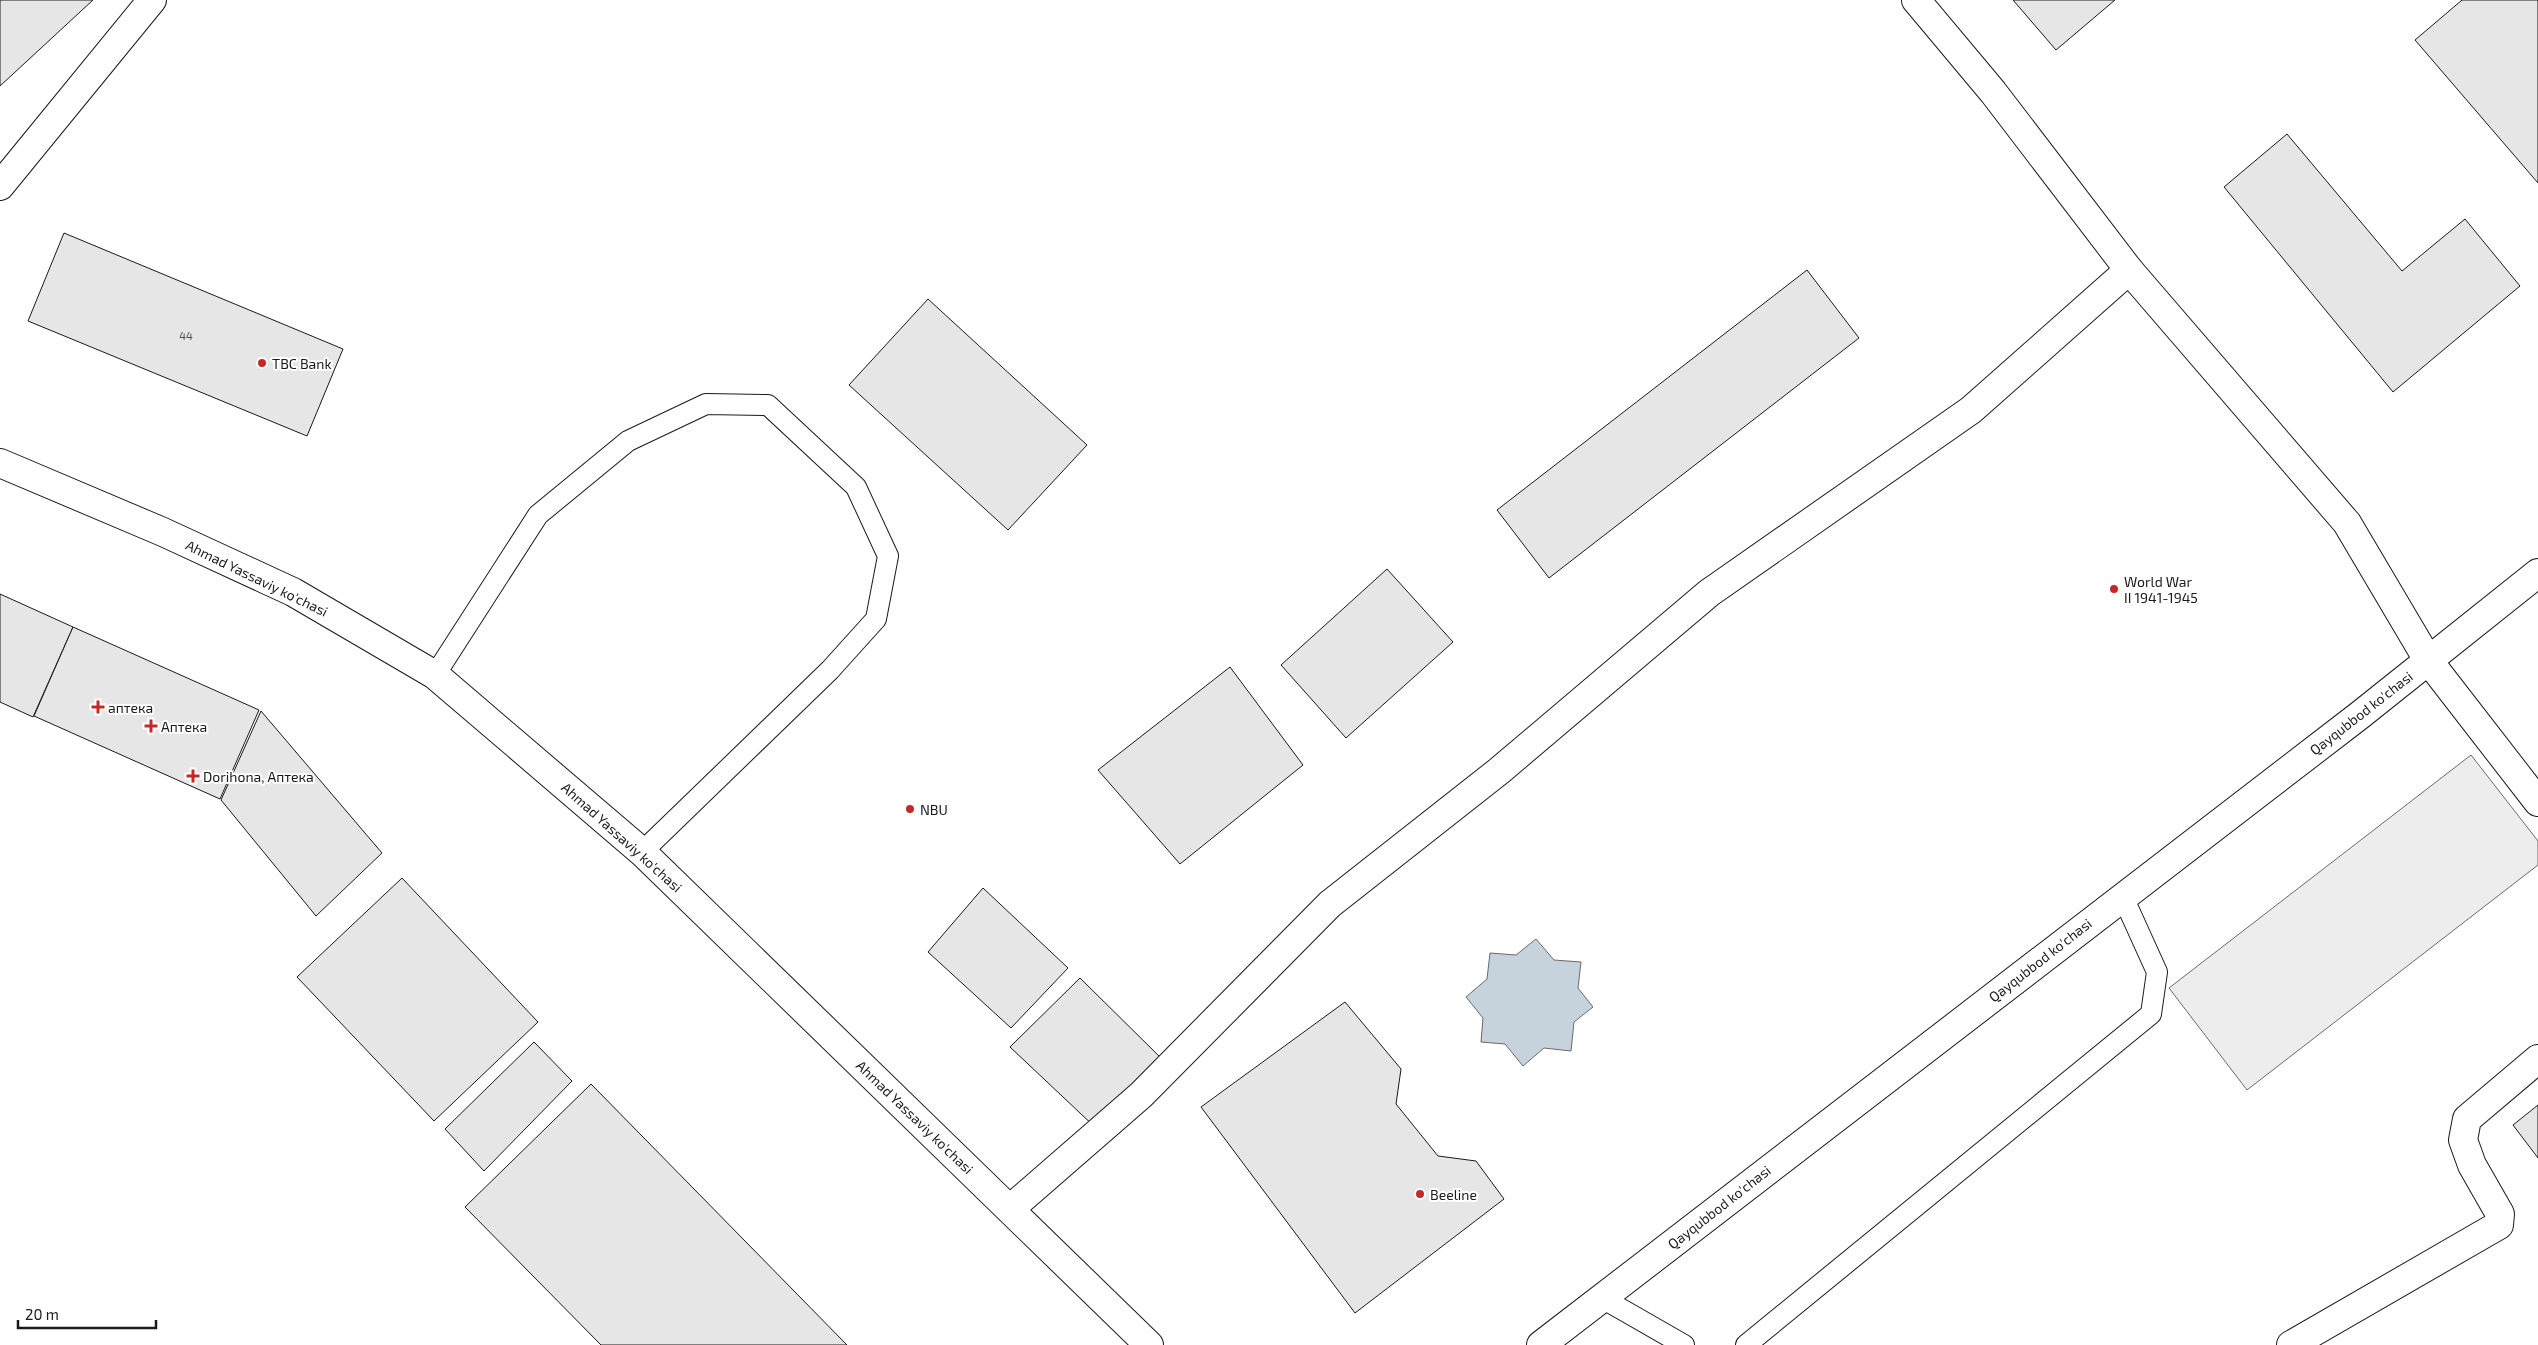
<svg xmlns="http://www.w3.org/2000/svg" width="2538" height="1345" font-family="'Exo 2',sans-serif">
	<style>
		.parking { fill: #ededed; stroke: #6a6a6a }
		.water { fill: #c6d2dc; stroke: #6a6a6a }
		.building { fill: #e6e6e6; stroke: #1a1a1a }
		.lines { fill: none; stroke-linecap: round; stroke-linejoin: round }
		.lane-casing { stroke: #1a1a1a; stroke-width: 22 }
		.street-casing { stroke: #1a1a1a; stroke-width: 30 }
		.primary-casing { stroke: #1a1a1a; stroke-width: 30 }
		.lane { stroke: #fff; stroke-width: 20 }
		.street { stroke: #fff; stroke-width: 28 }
		.primary { stroke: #fff; stroke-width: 28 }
		.poi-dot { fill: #c62828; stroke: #fff; stroke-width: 2 }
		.labels { text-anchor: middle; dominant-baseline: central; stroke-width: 4; stroke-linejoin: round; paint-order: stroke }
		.number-label { font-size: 11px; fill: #4d4d4d }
		.poi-label { font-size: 14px; fill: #1a1a1a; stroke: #fff; text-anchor: start }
		.street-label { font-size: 14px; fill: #1a1a1a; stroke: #fff }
	</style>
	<rect width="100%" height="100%" fill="#fff"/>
	<!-- parking -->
	<polygon class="parking" points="2471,755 2538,841 2538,865 2247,1090 2169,988"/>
	<!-- water -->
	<polygon class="water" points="1536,939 1554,960 1581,962 1578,988 1593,1007 1574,1022 1571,1051 1544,1048 1523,1066 1505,1044 1481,1042 1483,1018 1466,997 1487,979 1490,953 1516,955"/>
	<!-- building -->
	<g class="building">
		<polygon points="0,0 93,0 0,86"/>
		<polygon points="2013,0 2115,0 2056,50"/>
		<polygon points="2462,0 2538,0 2538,183 2415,40"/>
		<polygon points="2287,134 2402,271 2465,219 2520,286 2393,392 2224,187"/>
		<polygon points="64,233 343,349 307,436 28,321"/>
		<polygon points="1807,270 1859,338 1549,578 1497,510"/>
		<polygon points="928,299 1087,445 1008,530 849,385"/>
		<polygon points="1387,569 1453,642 1346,738 1281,665"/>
		<polygon points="0,594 73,627 33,717 0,702"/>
		<polygon points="73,627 259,710 220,799 34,716"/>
		<polygon points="1230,667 1303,765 1180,864 1098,770"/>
		<polygon points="261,711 382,853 316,916 221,800"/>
		<polygon points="402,878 538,1022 434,1121 297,977"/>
		<polygon points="983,888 1068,968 1011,1028 928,952"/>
		<polygon points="1080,978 1160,1057 1098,1130 1010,1047"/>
		<polygon points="1345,1002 1401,1069 1396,1104 1438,1156 1476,1161 1504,1199 1355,1313 1201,1107"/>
		<polygon points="534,1042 572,1081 484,1171 445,1129"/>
		<polygon points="591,1084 847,1345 601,1345 465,1207"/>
		<polygon points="2538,1105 2538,1158 2513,1125"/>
	</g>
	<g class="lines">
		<!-- lane casing -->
		<g class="lane-casing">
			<g id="lane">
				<polyline points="435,675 538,515 628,441 706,404 768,405 856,487 888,556 876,619 830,670 642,852"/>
				<polyline points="1602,1298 1684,1345"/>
				<polyline points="1746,1345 2151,1014 2157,972 2123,897"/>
			</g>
		</g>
		<!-- street casing -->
		<g class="street-casing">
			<g id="street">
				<polyline points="1916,0 1993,92 2129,270 2347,523 2428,660 2538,802"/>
				<polyline points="0,186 152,0"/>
				<polyline points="1010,1209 1141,1095 1330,904 1499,771 1709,593 1971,410 2129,270"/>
				<polyline points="2291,1345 2499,1225 2500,1214 2472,1165 2463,1140 2467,1119 2538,1059"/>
			</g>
		</g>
		<!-- primary casing -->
		<g class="primary-casing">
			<g id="primary">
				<polyline points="0,463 163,532 293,592 435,675 642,852 1149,1345"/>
				<polyline points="1541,1345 2360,715 2538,573"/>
			</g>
		</g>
		<!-- lane -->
		<use href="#lane" class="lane"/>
		<!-- street -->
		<use href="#street" class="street"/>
		<!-- primary -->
		<use href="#primary" class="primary"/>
	</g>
	<!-- markers -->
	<g class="poi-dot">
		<circle cx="262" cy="363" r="5"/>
		<circle cx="2114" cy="589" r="5"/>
		<path d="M95.5 699.5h5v5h5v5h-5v5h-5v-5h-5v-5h5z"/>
		<path d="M148.5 718.5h5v5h5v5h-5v5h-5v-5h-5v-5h5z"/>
		<path d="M190.5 768.5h5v5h5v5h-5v5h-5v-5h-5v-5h5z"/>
		<circle cx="910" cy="809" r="5"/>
		<circle cx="1420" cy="1194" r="5"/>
	</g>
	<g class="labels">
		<!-- number labels -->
		<g class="number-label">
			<text x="186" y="335">44</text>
		</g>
		<!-- poi labels -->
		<g class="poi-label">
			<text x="272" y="363">TBC Bank</text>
			<text x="2124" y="581">World War<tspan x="2124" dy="16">II 1941-1945</tspan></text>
			<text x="108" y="707">аптека</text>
			<text x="161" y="726">Аптека</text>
			<text x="203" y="776">Dorihona, Аптека</text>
			<text x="920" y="809">NBU</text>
			<text x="1430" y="1194">Beeline</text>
		</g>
		<!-- street labels -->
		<g class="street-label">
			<text transform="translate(257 578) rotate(26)">Ahmad Yassaviy ko'chasi</text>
			<text transform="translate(2361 713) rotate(-38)">Qayqubbod ko'chasi</text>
			<text transform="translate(622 837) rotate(42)">Ahmad Yassaviy ko'chasi</text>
			<text transform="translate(2040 960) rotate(-38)">Qayqubbod ko'chasi</text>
			<text transform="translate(915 1117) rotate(44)">Ahmad Yassaviy ko'chasi</text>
			<text transform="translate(1719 1207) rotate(-38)">Qayqubbod ko'chasi</text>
		</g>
	</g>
	<!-- scale -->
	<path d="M18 1320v8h138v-8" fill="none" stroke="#1a1a1a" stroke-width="2.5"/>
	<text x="25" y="1320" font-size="15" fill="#1a1a1a" stroke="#ffffff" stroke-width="4" paint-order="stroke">20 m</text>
</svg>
